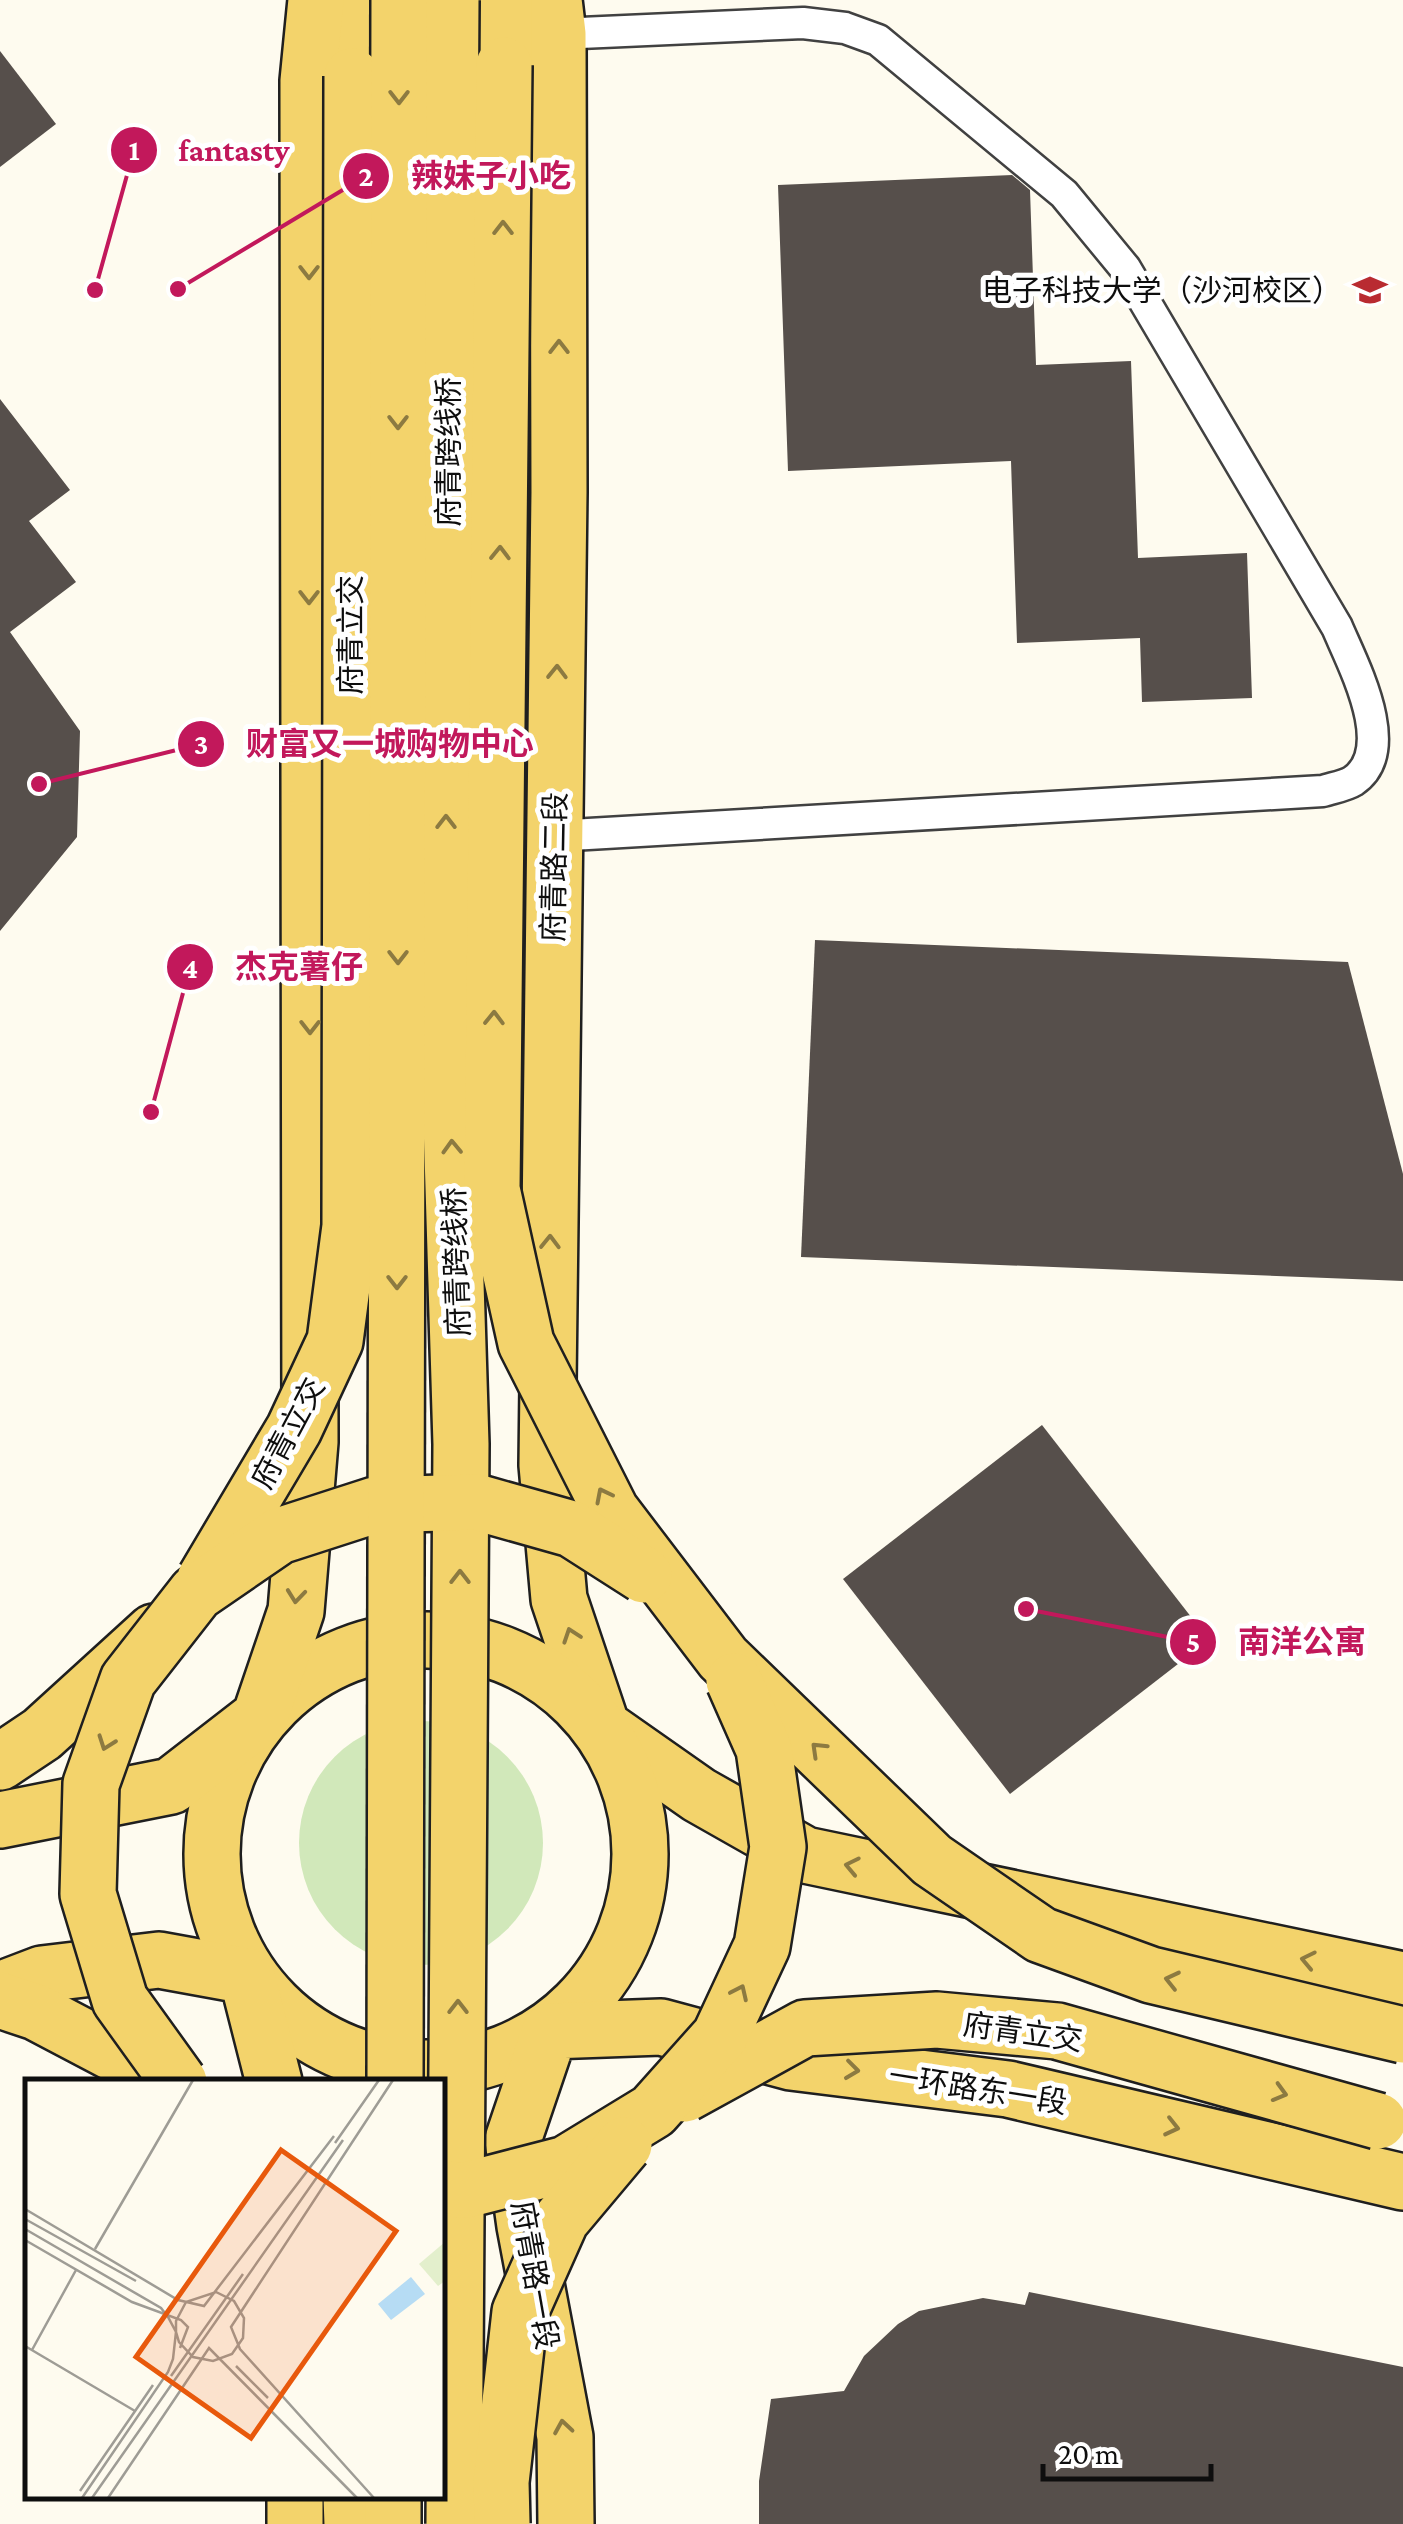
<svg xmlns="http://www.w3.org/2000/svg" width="1403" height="2524" font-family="'Crimson Pro','Noto Sans SC',serif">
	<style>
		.green { fill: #d1e8ba }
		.building { fill: #564f4b }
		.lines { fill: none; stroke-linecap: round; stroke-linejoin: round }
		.lane-casing { stroke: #414141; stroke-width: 35 }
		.primary-casing { stroke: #1f1f1f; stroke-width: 60 }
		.lane { stroke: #fff; stroke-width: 30 }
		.primary { stroke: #f3d36b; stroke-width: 55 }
		.primary-bridge-casing { stroke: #1f1f1f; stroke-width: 60; stroke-linecap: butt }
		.primary-bridge { stroke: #f3d36b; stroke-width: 55 }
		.oneway { stroke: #8c7a41 }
		.labels { text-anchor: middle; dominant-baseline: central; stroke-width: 10; stroke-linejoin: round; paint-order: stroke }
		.poi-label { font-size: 30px; fill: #0e0e0e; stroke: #fff; text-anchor: end }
		.street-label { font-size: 30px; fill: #0e0e0e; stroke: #fff }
		.inset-road { fill: none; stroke: #9e9c95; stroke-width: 2.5 }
		.view { fill: #e8590c; fill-opacity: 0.15; stroke: #e8590c; stroke-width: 5 }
		.inset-edge { fill: none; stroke: #0e0e0e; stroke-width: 5 }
		.leader { fill: none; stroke: #c2185b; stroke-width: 4 }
		.callout-dot { fill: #c2185b; stroke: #fff; stroke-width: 4 }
		.mark-label { font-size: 30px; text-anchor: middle; font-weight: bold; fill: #fff }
		.callout-label { font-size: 32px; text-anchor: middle; font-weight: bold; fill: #c2185b; stroke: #fff; stroke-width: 10; stroke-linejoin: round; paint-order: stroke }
	</style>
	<rect width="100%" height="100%" fill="#fefbef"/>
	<!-- green -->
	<circle class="green" cx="421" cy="1843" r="122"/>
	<!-- building -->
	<g class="building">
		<polygon points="0,51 56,124 0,167"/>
		<polygon points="1012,175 1030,190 1036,365 1131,361 1138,558 1247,553 1252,698 1142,702 1140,638 1017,643 1011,461 788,471 778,185"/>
		<polygon points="0,399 70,490 29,521 76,582 10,632 80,731 77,837 0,931"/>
		<polygon points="815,940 1348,962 1403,1174 1403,1281 801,1257"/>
		<polygon points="1042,1425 1209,1640 1010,1794 843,1579"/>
		<polygon points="1029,2292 1403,2367 1403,2524 759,2524 759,2481 771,2399 844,2391 864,2356 898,2324 919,2311 983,2298 1025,2305"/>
	</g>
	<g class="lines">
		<!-- lane casing -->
		<g class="lane-casing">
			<path id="lane" d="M554,836L1323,791C1332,788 1345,786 1353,781C1399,750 1353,665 1337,627L1125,268L1064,194L878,40L845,28L803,23L558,34"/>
		</g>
		<!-- primary casing -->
		<g class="primary-casing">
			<g id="primary">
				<polyline points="352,0 352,76"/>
				<polyline points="554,0 558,34 559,492 547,1465 559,1599 602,1727 699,1795 805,1855 1403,1980"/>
				<polyline points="504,65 504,0"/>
				<circle cx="426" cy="1854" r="214"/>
				<polyline points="0,1762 42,1734 154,1632"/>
				<polyline points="0,1820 171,1786 260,1717 296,1611 310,1442 308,81 316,0"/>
				<polyline points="0,1990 42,1974 159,1960 247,1976 274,2082"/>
				<polyline points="0,2000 36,2012 169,2082"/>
				<polyline points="295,2496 295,2524"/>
				<polyline points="351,2496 352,2524"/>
				<polyline points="393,2524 393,2496"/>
				<polyline points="566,2524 565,2437 525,2226 513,2140 550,2031 661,2027 791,2062 1008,2089 1403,2182"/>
			</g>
		</g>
		<!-- lane -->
		<use href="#lane" class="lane"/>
		<!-- primary -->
		<use href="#primary" class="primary"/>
		<!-- primary-bridge casing -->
		<g class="primary-bridge-casing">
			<g id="primary-bridge">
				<polyline points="451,0 445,929 461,1444 454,2524"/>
				<polyline points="504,65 492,1189 526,1343 611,1511 723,1658 932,1860 1041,1935 1151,1975 1403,2035"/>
				<polyline points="205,1579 294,1429 335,1341 350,1226 352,76"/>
				<polyline points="179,2082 120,2000 88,1894 91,1784 128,1680 196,1593 279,1536 375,1505 476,1502 572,1529 644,1575"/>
				<polyline points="395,2082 399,0"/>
				<polyline points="685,2094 805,2028 937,2020 1057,2031 1378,2121"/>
				<polyline points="442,2189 466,2190 566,2164 653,2111 720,2036 762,1946 778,1847 764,1749 734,1681"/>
				<polyline points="502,2524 501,2482 520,2312 561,2220 624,2145"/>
			</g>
		</g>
		<!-- primary-bridge -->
		<use href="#primary-bridge" class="primary-bridge"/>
	</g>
	<!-- one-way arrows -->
	<defs><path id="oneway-chevron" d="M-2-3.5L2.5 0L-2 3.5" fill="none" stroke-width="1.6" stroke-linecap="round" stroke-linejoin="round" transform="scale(2.5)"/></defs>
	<g class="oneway">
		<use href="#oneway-chevron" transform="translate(399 97) rotate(90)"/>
		<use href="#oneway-chevron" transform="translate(503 228) rotate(-90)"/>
		<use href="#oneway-chevron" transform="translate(309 272) rotate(90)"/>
		<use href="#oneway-chevron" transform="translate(559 347) rotate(-90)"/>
		<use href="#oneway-chevron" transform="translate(398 422) rotate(90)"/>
		<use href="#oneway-chevron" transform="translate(500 553) rotate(-89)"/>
		<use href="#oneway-chevron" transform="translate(309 597) rotate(90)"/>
		<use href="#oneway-chevron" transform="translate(557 672) rotate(-89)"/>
		<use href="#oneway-chevron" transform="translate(446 822) rotate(-90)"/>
		<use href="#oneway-chevron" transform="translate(398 957) rotate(90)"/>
		<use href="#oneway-chevron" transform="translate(494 1018) rotate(-89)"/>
		<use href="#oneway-chevron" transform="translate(310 1027) rotate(90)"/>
		<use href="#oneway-chevron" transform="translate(452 1147) rotate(-92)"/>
		<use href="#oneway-chevron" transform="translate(550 1242) rotate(-89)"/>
		<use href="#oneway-chevron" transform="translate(397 1282) rotate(90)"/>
		<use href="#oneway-chevron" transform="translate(603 1495) rotate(-117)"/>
		<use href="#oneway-chevron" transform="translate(460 1577) rotate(-90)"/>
		<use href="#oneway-chevron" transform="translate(296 1596) rotate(96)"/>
		<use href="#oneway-chevron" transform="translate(571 1635) rotate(-109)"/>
		<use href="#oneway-chevron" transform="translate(106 1743) rotate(110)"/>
		<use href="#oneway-chevron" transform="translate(818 1749) rotate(-136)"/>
		<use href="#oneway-chevron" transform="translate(852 1866) rotate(-168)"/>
		<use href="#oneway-chevron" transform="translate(1308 1960) rotate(-168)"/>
		<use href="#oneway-chevron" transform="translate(1172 1980) rotate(-167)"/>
		<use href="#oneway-chevron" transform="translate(740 1992) rotate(-65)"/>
		<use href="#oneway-chevron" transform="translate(458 2007) rotate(-90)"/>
		<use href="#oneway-chevron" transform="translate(852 2070) rotate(7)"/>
		<use href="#oneway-chevron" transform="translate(1280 2093) rotate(16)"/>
		<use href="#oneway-chevron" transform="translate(1172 2127) rotate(13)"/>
		<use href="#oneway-chevron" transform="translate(563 2427) rotate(-99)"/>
	</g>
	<!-- icons -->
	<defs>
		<g id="university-bare" transform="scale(2.7)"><path d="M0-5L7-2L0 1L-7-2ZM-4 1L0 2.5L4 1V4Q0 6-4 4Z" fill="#b92b31" stroke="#fff" stroke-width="2.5" paint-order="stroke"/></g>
	</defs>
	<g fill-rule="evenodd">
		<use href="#university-bare" x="1370" y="290"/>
	</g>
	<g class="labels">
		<!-- poi labels -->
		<g class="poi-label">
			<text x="1342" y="290">电子科技大学（沙河校区）</text>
		</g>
		<!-- street labels -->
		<g class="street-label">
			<text transform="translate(448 452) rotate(-90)">府青跨线桥</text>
			<text transform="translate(350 635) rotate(-90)">府青立交</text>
			<text transform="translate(554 867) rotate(-89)">府青路二段</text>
			<text transform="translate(456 1262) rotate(-92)">府青跨线桥</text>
			<text transform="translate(288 1433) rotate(-62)">府青立交</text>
			<text transform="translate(1023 2032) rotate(8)">府青立交</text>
			<text transform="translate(978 2089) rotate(9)">一环路东一段</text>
			<text transform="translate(535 2275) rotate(80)">府青路一段</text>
		</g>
	</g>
	<!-- overview -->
	<g transform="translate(25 2079)">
		<rect width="420" height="420" fill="#fefbef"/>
		<path d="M420,163V202L413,207L394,185Z" fill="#e3efcc"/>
		<path d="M386,198L400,215L366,241L353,225Z" fill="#b6dcf4"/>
		<path class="inset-road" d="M310,64L354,1M0,130L153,221L179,227L309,57M0,140L111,202M0,150L136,229L143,238L151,253L154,263L168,278L188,282L207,275L218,259L219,239L209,222L191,213L161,223L151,242V253L148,280L143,293L57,419M0,161L107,223L156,241L163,248L155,269M70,170L168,1M0,267L110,332M7,271L51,191M211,287L243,319M146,297L218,195M55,412L128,306M67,419L318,61M83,419L184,269L332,419M349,419L215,270L206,248L368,1"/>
		<path class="view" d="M256,71L371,152L226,359L111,278Z"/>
		<rect width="420" height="420" class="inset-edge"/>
	</g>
	<!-- callouts -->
	<path class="leader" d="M95 290L134 150M178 289L366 176M39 784L201 744M151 1112L190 967M1026 1609L1193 1642"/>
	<g class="callout-dot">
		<circle cx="95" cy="290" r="10"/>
		<circle cx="178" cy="289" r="10"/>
		<circle cx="39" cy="784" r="10"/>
		<circle cx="151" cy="1112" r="10"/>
		<circle cx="1026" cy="1609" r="10"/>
		<circle cx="134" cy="150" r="25"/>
		<circle cx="366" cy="176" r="25"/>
		<circle cx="201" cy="744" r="25"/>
		<circle cx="190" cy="967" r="25"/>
		<circle cx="1193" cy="1642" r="25"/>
	</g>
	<g class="mark-label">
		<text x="134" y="160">1</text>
		<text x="366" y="186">2</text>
		<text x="201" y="754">3</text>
		<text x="190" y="978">4</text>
		<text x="1193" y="1652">5</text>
	</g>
	<g class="callout-label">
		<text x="234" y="161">fantasty</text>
		<text x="491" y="187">辣妹子小吃</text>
		<text x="390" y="755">财富又一城购物中心</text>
		<text x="299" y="978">杰克薯仔</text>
		<text x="1302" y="1653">南洋公寓</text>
	</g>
	<!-- scale -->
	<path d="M1043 2464v15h168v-15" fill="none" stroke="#0e0e0e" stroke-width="5"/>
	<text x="1058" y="2464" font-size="30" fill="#0e0e0e" stroke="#ffffff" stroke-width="8" paint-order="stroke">20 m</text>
</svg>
